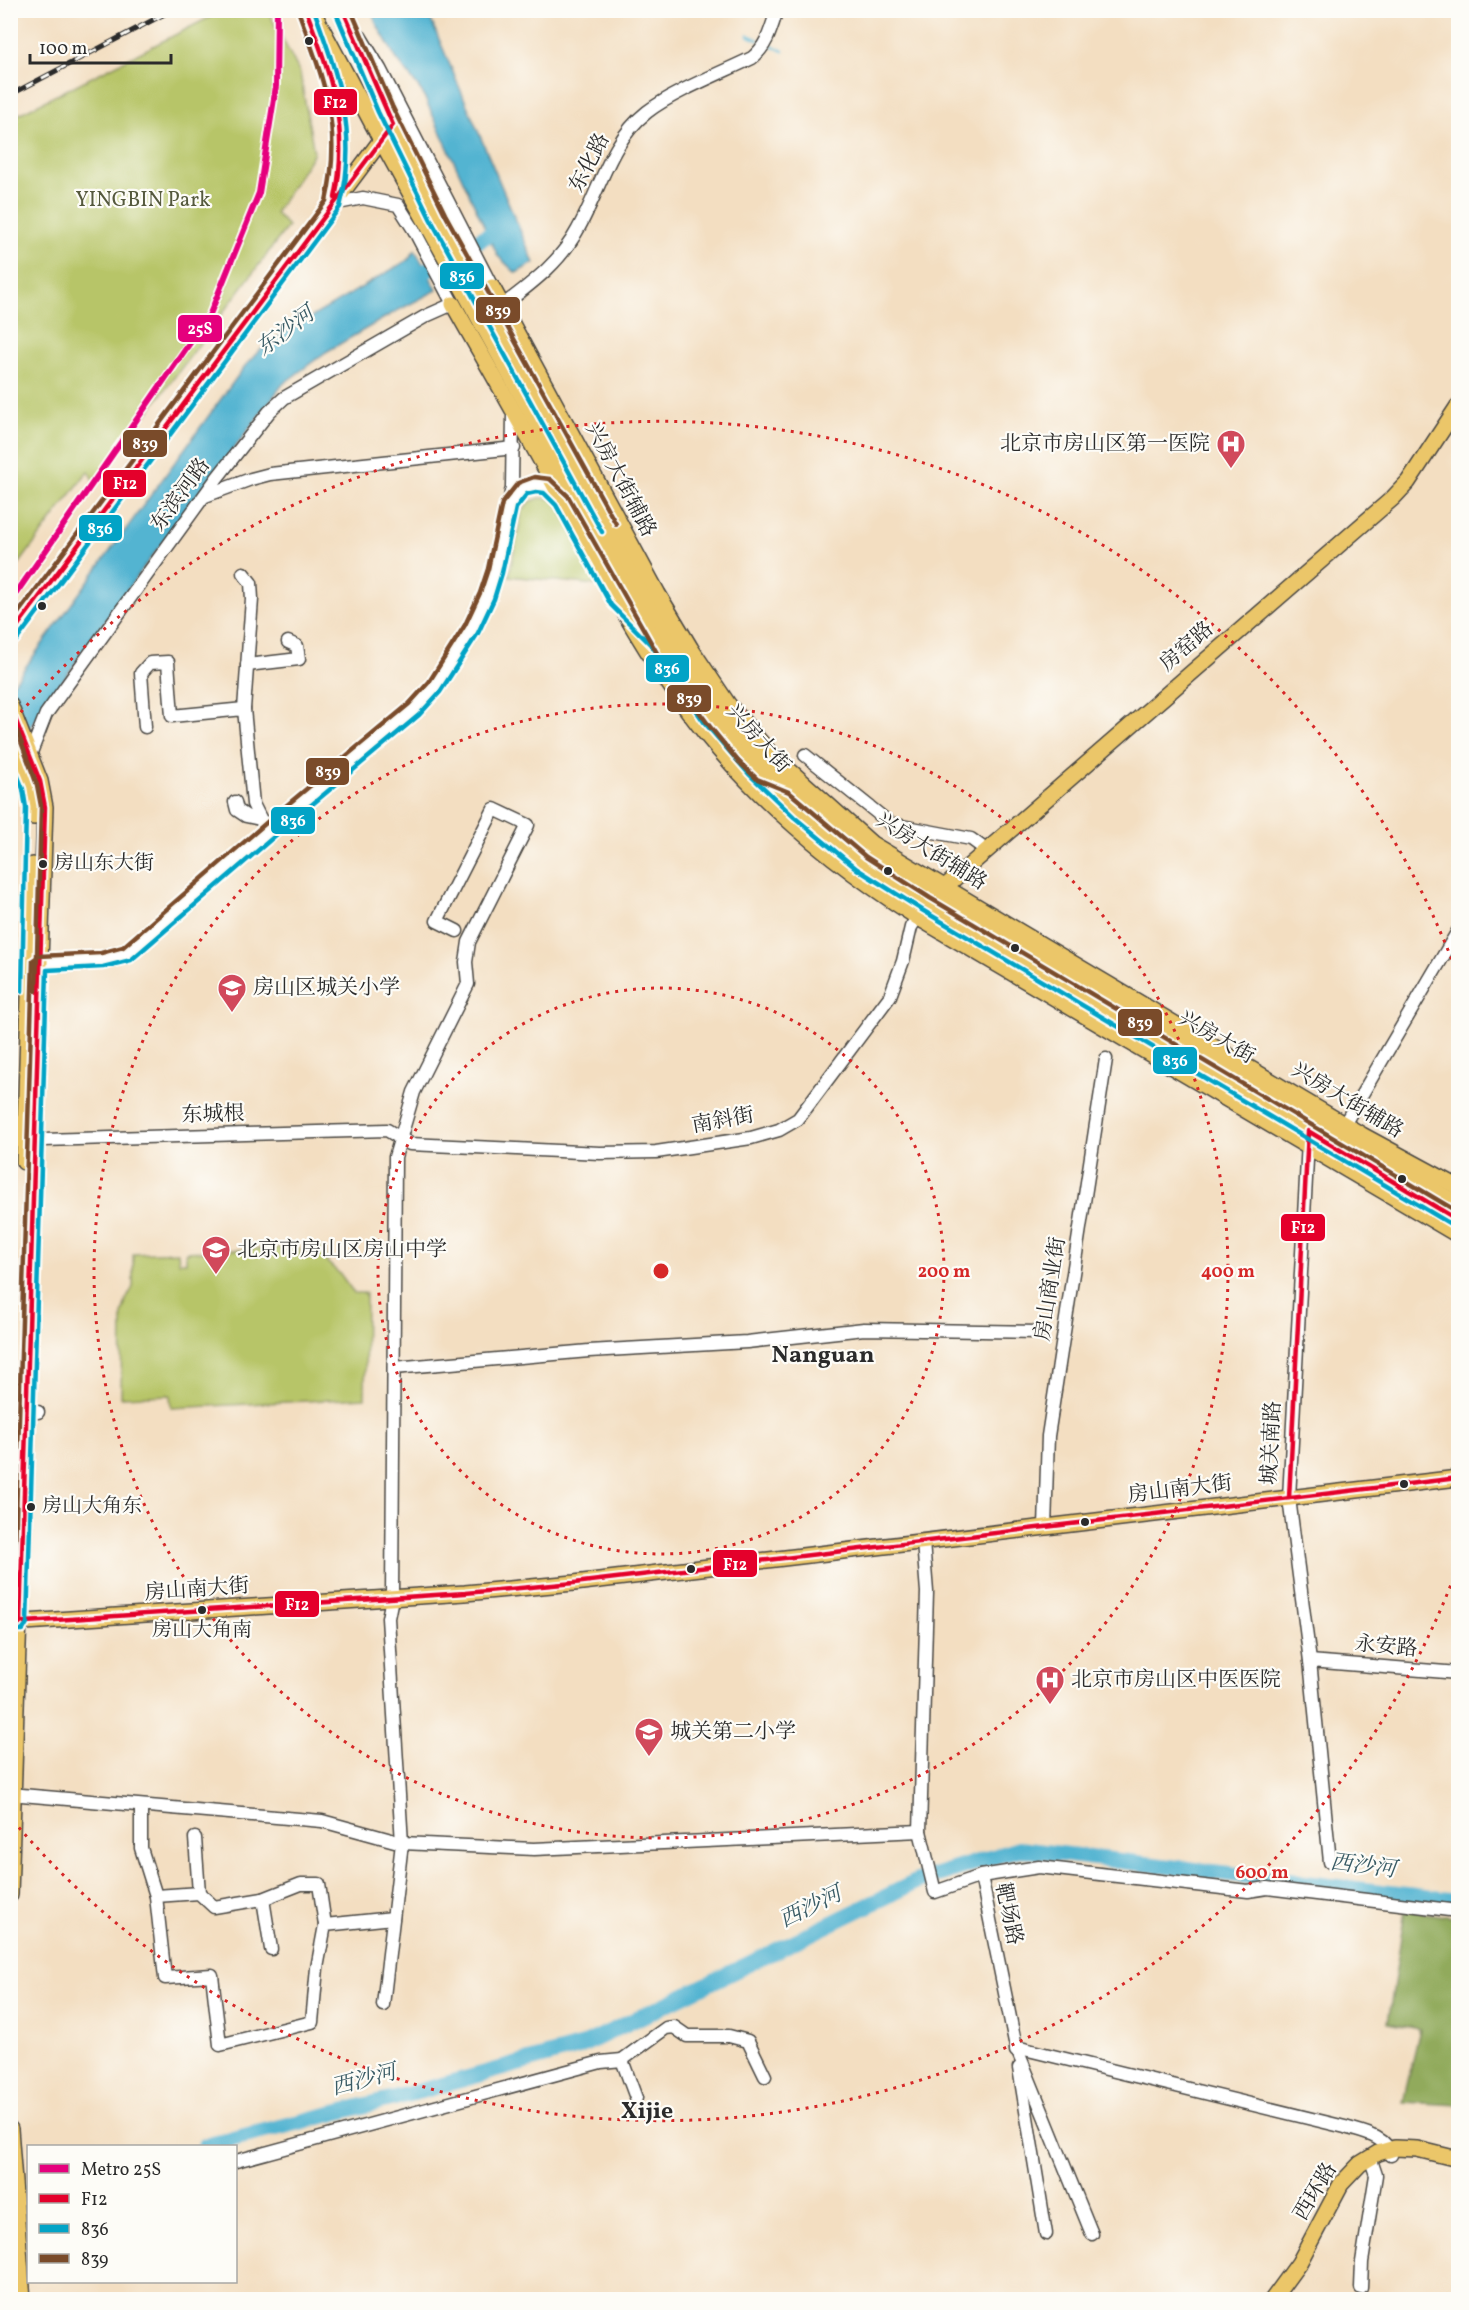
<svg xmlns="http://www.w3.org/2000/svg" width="1469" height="2310" font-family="Vollkorn,'Noto Serif SC',serif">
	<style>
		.green { fill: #b7c567; stroke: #717849; stroke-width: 1.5 }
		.forest { fill: #91aa5c; stroke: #5e6a44; stroke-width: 1.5 }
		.water { fill: #52b4d1; stroke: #3e707e; stroke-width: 1.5 }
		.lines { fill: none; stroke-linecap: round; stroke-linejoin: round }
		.stream { stroke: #52b4d1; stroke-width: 3 }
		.river { stroke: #52b4d1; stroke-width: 16 }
		.minor-casing { stroke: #494642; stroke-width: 15 }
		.major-casing { stroke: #494642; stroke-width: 18 }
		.minor { stroke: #fff; stroke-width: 12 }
		.major { stroke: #ebc669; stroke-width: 15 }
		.rail-casing { stroke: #2b2b2b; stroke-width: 5 }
		.rail { stroke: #fdfcf7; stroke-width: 3; stroke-dasharray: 9; stroke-linecap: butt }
		.bus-1-casing { stroke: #fdfcf7; stroke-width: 9 }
		.bus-2-casing { stroke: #fdfcf7; stroke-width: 9 }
		.bus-3-casing { stroke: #fdfcf7; stroke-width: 9 }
		.bus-1 { stroke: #e4002b; stroke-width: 4.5 }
		.bus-2 { stroke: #02a3c6; stroke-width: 4.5 }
		.bus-3 { stroke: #7a4b2a; stroke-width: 4.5 }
		.metro-1-casing { stroke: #fdfcf7; stroke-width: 10 }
		.metro-1 { stroke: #e5007d; stroke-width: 6 }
		.ring { fill: none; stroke: #d62828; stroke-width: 3; stroke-dasharray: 3 6 }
		.bus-dot { fill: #2b2b2b; stroke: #fdfcf7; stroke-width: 2 }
		.labels { text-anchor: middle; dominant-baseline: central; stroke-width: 4.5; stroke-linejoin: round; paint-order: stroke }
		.bus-label { font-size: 20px; fill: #2b2b2b; stroke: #fdfcf7; text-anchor: start }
		.street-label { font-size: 21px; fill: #2b2b2b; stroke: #fdfcf7 }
		.park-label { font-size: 21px; fill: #55593d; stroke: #fdfcf7 }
		.poi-label { font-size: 21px; fill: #2b2b2b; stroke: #fdfcf7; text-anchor: start }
		.water-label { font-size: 22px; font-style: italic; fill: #395b65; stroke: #fdfcf7 }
		.quarter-label { font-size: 24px; font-weight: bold; fill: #2b2b2b; stroke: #fdfcf7 }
		.centre { fill: #d62828; stroke: #fdfcf7; stroke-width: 3 }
		.ring-label { font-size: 18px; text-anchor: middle; font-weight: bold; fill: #d62828; stroke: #fdfcf7; stroke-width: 4.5; stroke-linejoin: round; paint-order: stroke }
		.line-badge { stroke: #fdfcf7; stroke-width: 2 }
		.badge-label { font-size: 16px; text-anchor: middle; font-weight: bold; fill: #fff }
	</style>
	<rect width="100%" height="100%" fill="#fdfcf7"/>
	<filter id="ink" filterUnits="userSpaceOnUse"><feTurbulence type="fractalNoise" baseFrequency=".0167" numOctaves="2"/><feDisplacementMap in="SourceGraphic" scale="12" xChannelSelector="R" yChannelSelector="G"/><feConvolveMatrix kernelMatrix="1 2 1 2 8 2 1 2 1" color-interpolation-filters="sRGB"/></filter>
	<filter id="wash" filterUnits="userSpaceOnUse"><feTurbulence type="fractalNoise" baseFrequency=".008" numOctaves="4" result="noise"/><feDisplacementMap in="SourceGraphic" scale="24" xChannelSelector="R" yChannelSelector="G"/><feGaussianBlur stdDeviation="1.35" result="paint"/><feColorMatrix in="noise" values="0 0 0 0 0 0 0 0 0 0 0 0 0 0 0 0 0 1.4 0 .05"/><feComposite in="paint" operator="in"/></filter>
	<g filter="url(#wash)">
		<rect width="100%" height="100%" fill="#f3dec1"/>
		<!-- green -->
		<g class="green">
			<polygon points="224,10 268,11 300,73 314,153 275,213 288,226 95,483 88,471 11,575 11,118"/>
			<polygon points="540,498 553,499 558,504 597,579 596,585 509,576 522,512 529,502"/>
			<polygon points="319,1246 325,1250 327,1262 341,1275 354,1293 366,1293 365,1398 171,1408 170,1395 121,1397 122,1314 126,1300 133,1287 133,1254 178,1252 179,1262 186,1262 186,1252 299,1247 301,1258 307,1258 308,1247"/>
		</g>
		<!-- forest -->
		<polygon class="forest" points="1405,1910 1458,1918 1458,2105 1403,2102 1420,2029 1388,2023"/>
		<!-- water -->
		<g class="water">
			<polygon points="372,11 427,11 534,263 516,273 498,256 422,92 396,58 376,23"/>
			<polygon points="415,250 437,290 393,313 326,352 283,384 138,575 11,754 11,687 245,366 259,351 276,338 408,260"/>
		</g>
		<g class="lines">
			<!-- stream -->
			<g class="stream">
				<polyline points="748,35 758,40"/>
				<polyline points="771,45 783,51"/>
			</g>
			<!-- river -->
			<g class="river">
				<polyline points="407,282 500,228 497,221"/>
				<polyline points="205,2146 410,2094 579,2047 918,1881 1019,1849 1458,1901"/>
				<polyline points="10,2197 28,2192"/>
			</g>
		</g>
	</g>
	<g filter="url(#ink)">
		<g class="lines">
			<!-- minor casing -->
			<g class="minor-casing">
				<g id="minor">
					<polyline points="360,36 380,69 492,287"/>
					<path d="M502,306C532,283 560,263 578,229C600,190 610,141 647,112C673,92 721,73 752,58C767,46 771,29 777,10"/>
					<polyline points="205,496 251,479 270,474 514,448"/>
					<path d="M509,504C522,486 541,474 558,495"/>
					<polyline points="243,573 251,583 252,599 244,709"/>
					<polyline points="247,665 299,659 297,646 288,642"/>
					<polyline points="145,727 141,673 150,663 168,662 172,716 244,709 253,804 267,832"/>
					<polyline points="805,755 891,824 971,839 986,850"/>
					<polyline points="15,782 30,755 46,714 217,478 269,412 284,398 426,316 453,304 414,230 398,205 363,198 333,204"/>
					<polyline points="235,802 237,810 246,816 260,819"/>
					<path d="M33,963C64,963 97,965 127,954L286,816L414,709L435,687L453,662L472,629L495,571L512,487L513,412"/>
					<polyline points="1345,1123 1458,931"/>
					<polyline points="10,1141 387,1130 410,1144 600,1153 656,1152 751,1138 779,1130 798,1119 890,996 903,961 911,927 922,910"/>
					<polyline points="1308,1141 1289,1498 1310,1661 1330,1862"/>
					<polyline points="394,1368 589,1351 747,1342 864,1329 1039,1332"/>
					<polyline points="10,1412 38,1412"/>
					<polyline points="1045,1527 1048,1436 1106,1059"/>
					<polyline points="923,1542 927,1592 920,1831 935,1892 981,1876 1016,2047 1092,2234"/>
					<polyline points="1310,1661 1458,1673"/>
					<polyline points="10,1794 322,1821 402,1843 534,1849 920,1831"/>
					<polyline points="141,1806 141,1848 156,1896 165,1978 212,1975 220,2045 312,2022 317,1968 325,1925 393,1918"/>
					<polyline points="195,1838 199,1893"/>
					<polyline points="981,1876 1039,1867 1248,1891 1267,1888 1458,1911"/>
					<polyline points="156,1896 199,1893 214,1907 263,1899 301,1884 319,1884 325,1925"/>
					<polyline points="263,1899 271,1949"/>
					<polyline points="383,2005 402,1843 388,1618 392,1598 395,1157 414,1092 468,984 466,962 469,942 528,825 494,809 437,921 457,931"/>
					<path d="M1016,2051V2047L1345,2127C1361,2132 1387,2136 1391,2155"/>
					<polyline points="622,2060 666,2028 674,2027 687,2036 729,2036 748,2041 765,2076"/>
					<polyline points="1019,2068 1046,2234"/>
					<polyline points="236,2161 601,2062 622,2060 636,2098"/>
					<polyline points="1361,2288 1362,2262 1376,2175 1372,2163"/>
				</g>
			</g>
			<!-- major casing -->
			<g class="major-casing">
				<g id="major">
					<polyline points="312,10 381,140 626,586 670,660 710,718 755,769 799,811 862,863 926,904 1458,1220"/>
					<polyline points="343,10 385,109 438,217 680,655 721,712 765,764 807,803 868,853 933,897 1458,1204"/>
					<path d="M312,27C331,82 353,137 335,196"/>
					<polyline points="492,287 658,594 691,649 728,704 770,753 872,844 1362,1135 1458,1187"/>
					<path d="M453,304C489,368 525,430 559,494C604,576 647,661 706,734C764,806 839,867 917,917L1458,1235"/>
					<polyline points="10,637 385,135"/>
					<polyline points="10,705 40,781 45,807 10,1895"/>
					<polyline points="10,734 30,787 34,817"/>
					<polyline points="939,892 1393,498 1408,482 1458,406"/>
					<polyline points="24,1162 33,865"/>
					<polyline points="10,1623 465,1593 574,1583 1458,1478"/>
					<polyline points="10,2129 23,2300"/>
					<polyline points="10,2267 13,2300"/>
					<polyline points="1272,2300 1299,2263 1341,2184 1360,2164 1378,2153 1395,2148 1417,2149 1458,2159"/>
				</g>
			</g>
			<!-- minor -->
			<use href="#minor" class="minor"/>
			<!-- major -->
			<use href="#major" class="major"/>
			<!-- rail casing -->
			<g class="rail-casing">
				<polyline id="rail" points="10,95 172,10"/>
			</g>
			<!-- rail -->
			<use href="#rail" class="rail"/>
			<!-- bus-1 casing -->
			<g class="bus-1-casing">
				<g id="bus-1">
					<path d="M306,10C331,76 350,127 335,198"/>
					<polyline points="10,636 393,125 343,10"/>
					<polyline points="10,706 40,781 45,807 20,1623"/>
					<polyline points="1289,1498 1308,1131 1458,1220"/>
					<polyline points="10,1623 465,1593 574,1583 1458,1478"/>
				</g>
			</g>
			<!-- bus-2 casing -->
			<g class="bus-2-casing">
				<g id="bus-2">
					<polyline points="336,13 378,112 431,220 602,532"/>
					<path d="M16,641L340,207C359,134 339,79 314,10"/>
					<polyline points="10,757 23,789 26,808 22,991"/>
					<polyline points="10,1630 23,1630 27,1623 47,970 103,967 131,960 291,822 419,715 440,692 478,633 494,599 502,573 516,508 527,494 536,492 544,493 556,505 611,605 652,646 704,722 749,774 794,817 857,869 922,910 1454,1226"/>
				</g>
			</g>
			<!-- bus-3 casing -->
			<g class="bus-3-casing">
				<g id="bus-3">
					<polyline points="351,10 392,106 445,214 616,524"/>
					<path d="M10,624L326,201C343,128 324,80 299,13"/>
					<polyline points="17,731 37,785 41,806 36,991"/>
					<polyline points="10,1616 13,1616 33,960 39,956 101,953 123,947 281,810 409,704 429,682 465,625 480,593 488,569 502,503 518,483 534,477 550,479 568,496 661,660 711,728 738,761 757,779 789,792 866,857 930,898 1458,1212"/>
				</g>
			</g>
			<!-- bus-1 -->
			<use href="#bus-1" class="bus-1"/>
			<!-- bus-2 -->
			<use href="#bus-2" class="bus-2"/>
			<!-- bus-3 -->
			<use href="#bus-3" class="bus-3"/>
			<!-- metro-1 casing -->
			<g class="metro-1-casing">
				<polyline id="metro-1" points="10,602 210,314 259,193 276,86 277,10"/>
			</g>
			<!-- metro-1 -->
			<use href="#metro-1" class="metro-1"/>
		</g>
	</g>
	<!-- distance rings -->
	<g class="ring">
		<circle cx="661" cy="1271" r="283"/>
		<circle cx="661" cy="1271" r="567"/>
		<path d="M1457 1569A850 850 0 0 1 15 1823M15 719A850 850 0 0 1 1457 973"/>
	</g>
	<!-- icons -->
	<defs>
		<g id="hospital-pin" transform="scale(1.5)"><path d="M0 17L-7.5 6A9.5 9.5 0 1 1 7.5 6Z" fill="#d1495b" stroke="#fdfcf7"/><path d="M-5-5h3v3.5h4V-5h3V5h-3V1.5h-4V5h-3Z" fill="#fff"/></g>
		<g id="school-pin" transform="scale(1.5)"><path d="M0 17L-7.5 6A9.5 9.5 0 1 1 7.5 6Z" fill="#d1495b" stroke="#fdfcf7"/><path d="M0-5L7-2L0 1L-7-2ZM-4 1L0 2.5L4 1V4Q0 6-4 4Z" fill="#fff"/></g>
	</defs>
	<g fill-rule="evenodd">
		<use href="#hospital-pin" x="1231" y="444"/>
		<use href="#school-pin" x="232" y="988"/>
		<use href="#school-pin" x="216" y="1250"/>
		<use href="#hospital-pin" x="1050" y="1680"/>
		<use href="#school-pin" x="649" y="1732"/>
	</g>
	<!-- markers -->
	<g class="bus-dot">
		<circle cx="309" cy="41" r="5"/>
		<circle cx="42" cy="606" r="5"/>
		<circle cx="43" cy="864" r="5"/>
		<circle cx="888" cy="871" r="5"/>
		<circle cx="1015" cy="948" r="5"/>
		<circle cx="1402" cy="1179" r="5"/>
		<circle cx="1404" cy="1484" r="5"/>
		<circle cx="31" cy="1507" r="5"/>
		<circle cx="1085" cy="1522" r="5"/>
		<circle cx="691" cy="1569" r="5"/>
		<circle cx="202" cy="1610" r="5"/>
	</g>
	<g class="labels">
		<!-- bus labels -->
		<g class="bus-label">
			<text x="54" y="864">房山东大街</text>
			<text x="42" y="1507">房山大角东</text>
			<text x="202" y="1631" text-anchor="middle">房山大角南</text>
		</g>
		<!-- street labels -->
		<g class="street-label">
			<text transform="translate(590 163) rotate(-63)">东化路</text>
			<text transform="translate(620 480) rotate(62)">兴房大街辅路</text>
			<text transform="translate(181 495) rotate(-54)">东滨河路</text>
			<text transform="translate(1187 647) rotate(-41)">房窑路</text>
			<text transform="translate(758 739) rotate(48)">兴房大街</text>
			<text transform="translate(931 852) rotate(32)">兴房大街辅路</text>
			<text transform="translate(1216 1038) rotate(30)">兴房大街</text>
			<text transform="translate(1347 1101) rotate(31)">兴房大街辅路</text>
			<text transform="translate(213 1115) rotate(-2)">东城根</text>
			<text transform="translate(723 1121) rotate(-10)">南斜街</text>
			<text transform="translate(1051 1289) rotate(-81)">房山商业街</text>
			<text transform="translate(1272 1443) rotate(-87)">城关南路</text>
			<text transform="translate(1180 1490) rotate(-7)">房山南大街</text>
			<text transform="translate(197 1590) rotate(-4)">房山南大街</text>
			<text transform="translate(1386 1647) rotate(5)">永安路</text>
			<text transform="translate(1008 1914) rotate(78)">靶场路</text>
			<text transform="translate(1316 2192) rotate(-59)">西环路</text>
		</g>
		<!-- park labels -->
		<g class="park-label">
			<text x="143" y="200">YINGBIN Park</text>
		</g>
		<!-- poi labels -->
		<g class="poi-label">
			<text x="1210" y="444" text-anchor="end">北京市房山区第一医院</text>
			<text x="253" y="988">房山区城关小学</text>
			<text x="237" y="1250">北京市房山区房山中学</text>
			<text x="1071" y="1680">北京市房山区中医医院</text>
			<text x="670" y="1732">城关第二小学</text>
		</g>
		<!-- water labels -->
		<g class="water-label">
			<text transform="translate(286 332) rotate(-37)">东沙河</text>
			<text transform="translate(1363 1867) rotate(7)">西沙河</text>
			<text transform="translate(811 1908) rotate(-26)">西沙河</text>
			<text transform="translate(364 2081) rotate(-15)">西沙河</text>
		</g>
		<!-- quarter labels -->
		<g class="quarter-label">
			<text x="823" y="1356">Nanguan</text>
			<text x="647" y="2112">Xijie</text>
		</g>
	</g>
	<circle cx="661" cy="1271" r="9" class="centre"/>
	<g class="ring-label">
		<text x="944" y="1277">200 m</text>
		<text x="1228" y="1277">400 m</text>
		<text x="1262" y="1878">600 m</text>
	</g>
	<g class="line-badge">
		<rect x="313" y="88" width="45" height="28" rx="6" fill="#e4002b"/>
		<rect x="439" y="262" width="46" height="28" rx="6" fill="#02a3c6"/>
		<rect x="475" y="296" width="46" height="28" rx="6" fill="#7a4b2a"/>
		<rect x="177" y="314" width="46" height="29" rx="6" fill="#e5007d"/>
		<rect x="122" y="429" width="46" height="29" rx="6" fill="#7a4b2a"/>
		<rect x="102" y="469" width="45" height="29" rx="6" fill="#e4002b"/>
		<rect x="78" y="514" width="45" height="28" rx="6" fill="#02a3c6"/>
		<rect x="645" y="654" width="45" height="29" rx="6" fill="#02a3c6"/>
		<rect x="666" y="684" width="46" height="29" rx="6" fill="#7a4b2a"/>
		<rect x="305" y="757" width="45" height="29" rx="6" fill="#7a4b2a"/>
		<rect x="270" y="806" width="46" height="29" rx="6" fill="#02a3c6"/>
		<rect x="1117" y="1008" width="46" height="29" rx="6" fill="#7a4b2a"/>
		<rect x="1152" y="1046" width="46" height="29" rx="6" fill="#02a3c6"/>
		<rect x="1280" y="1213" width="46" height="29" rx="6" fill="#e4002b"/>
		<rect x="712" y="1549" width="46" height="29" rx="6" fill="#e4002b"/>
		<rect x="274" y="1590" width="46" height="28" rx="6" fill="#e4002b"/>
	</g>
	<g class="badge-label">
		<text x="335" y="108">F12</text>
		<text x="462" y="282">836</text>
		<text x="498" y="316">839</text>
		<text x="200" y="334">25S</text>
		<text x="145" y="449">839</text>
		<text x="125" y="489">F12</text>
		<text x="100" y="534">836</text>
		<text x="667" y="674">836</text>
		<text x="689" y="704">839</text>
		<text x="328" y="777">839</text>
		<text x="293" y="826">836</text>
		<text x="1140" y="1028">839</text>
		<text x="1175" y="1066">836</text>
		<text x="1303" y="1233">F12</text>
		<text x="735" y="1570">F12</text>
		<text x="297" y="1610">F12</text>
	</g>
	<!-- margin -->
	<rect width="1469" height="2310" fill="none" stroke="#fdfcf7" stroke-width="36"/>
	<!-- legend -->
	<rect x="27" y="2145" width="210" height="138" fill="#fdfcf7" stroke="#a9a8a5" stroke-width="1.5"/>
	<rect x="39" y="2164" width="30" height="9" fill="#e5007d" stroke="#a9a8a5" stroke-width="1.5"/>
	<text x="81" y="2175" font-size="18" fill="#2b2b2b">Metro 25S</text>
	<rect x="39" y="2194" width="30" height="9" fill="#e4002b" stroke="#a9a8a5" stroke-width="1.5"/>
	<text x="81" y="2205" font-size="18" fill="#2b2b2b">F12</text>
	<rect x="39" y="2224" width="30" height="9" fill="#02a3c6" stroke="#a9a8a5" stroke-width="1.5"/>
	<text x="81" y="2235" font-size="18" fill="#2b2b2b">836</text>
	<rect x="39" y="2254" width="30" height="9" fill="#7a4b2a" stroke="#a9a8a5" stroke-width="1.5"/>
	<text x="81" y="2265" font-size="18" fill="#2b2b2b">839</text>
	<!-- scale -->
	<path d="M30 54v9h141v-9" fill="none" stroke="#2b2b2b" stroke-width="3"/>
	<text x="39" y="54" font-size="18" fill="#2b2b2b" stroke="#fdfcf7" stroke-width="4.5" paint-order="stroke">100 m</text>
</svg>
